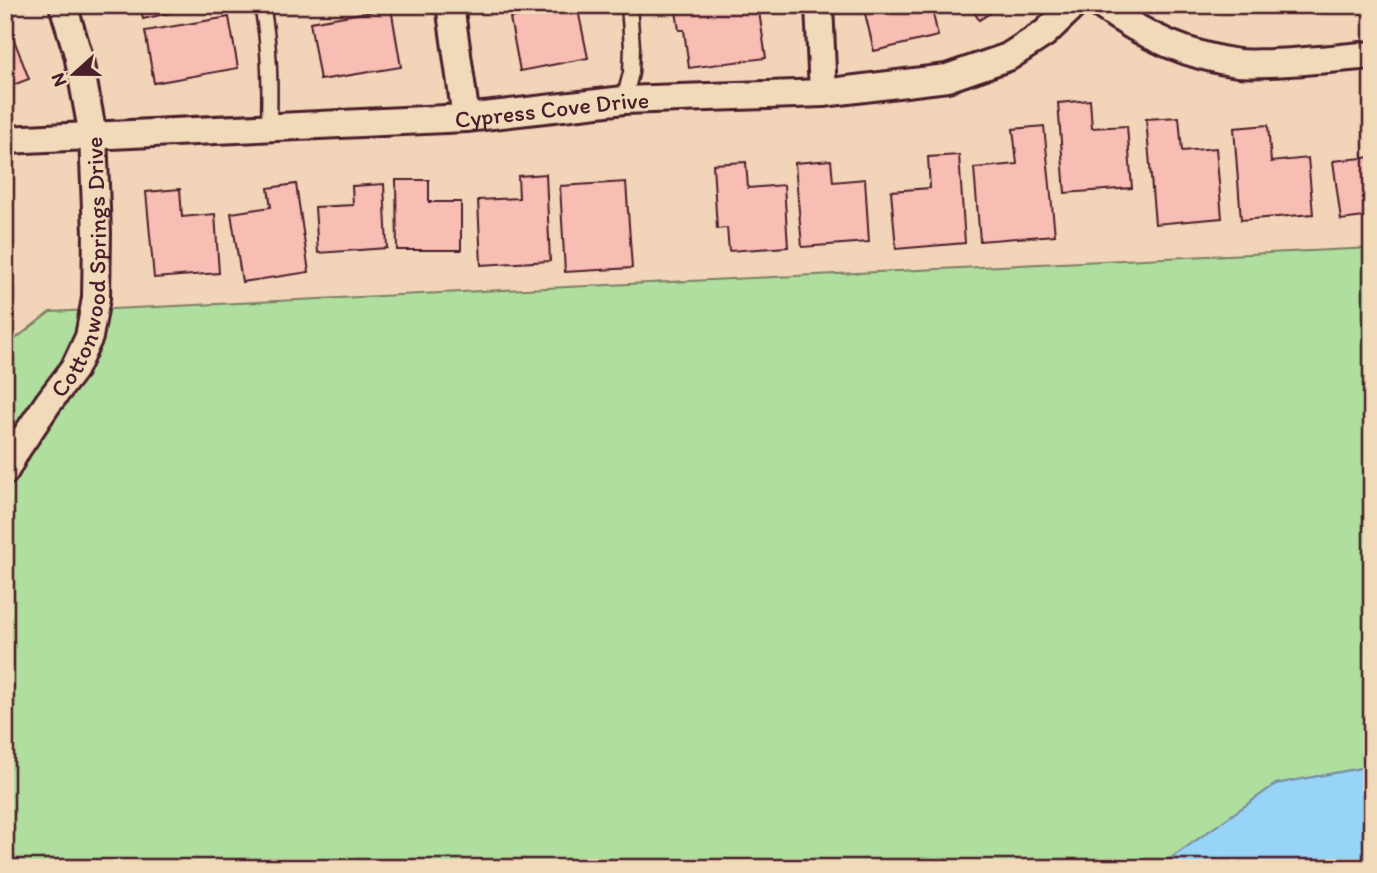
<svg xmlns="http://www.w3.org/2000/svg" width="1377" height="873" font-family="Itim,sans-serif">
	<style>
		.green { fill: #afde9e; stroke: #7c7e64; stroke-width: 2 }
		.water { fill: #97d4f8; stroke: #788ca6; stroke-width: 2 }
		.building { fill: #f8bdb3; stroke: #4a1f2b; stroke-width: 2 }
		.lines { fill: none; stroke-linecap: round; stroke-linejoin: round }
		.service-casing { stroke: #4a1f2b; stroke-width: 19 }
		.minor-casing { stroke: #4a1f2b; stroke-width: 32 }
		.service { stroke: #f1dab9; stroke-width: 14 }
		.minor { stroke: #f1dab9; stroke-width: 26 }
		.labels { text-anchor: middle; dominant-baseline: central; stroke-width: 5; stroke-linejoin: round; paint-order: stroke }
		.street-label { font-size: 24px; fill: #4a1f2b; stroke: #f1dab9 }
	</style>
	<rect width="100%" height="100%" fill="#f2d4b8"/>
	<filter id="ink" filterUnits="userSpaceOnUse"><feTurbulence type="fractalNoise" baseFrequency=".0143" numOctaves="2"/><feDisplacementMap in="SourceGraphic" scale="14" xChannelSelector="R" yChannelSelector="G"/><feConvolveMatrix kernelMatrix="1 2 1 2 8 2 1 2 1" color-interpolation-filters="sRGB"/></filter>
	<g filter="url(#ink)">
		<!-- green -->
		<polygon class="green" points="1372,248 1372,766 1276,784 1157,868 5,868 5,347 50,312"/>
		<!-- water -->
		<polygon class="water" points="1372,766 1372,868 1157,868 1276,784"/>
		<!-- building -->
		<g class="building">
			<polygon points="140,5 203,5 143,19"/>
			<polygon points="577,5 588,58 520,71 510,18"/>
			<polygon points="675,5 758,5 766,58 689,68 684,30 679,30"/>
			<polygon points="863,5 931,5 938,36 874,51"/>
			<polygon points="970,5 1003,5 979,20"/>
			<polygon points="391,8 401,67 320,80 310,22"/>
			<polygon points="229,17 238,68 154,83 145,31"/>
			<polygon points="8,24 29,79 5,88 5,25"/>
			<polygon points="1090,100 1092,128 1127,126 1132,188 1065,193 1058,103"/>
			<polygon points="1179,117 1182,151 1216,148 1222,218 1155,224 1146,119"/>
			<polygon points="1268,125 1271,162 1308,158 1313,214 1241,220 1234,128"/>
			<polygon points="1044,126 1055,235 980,241 974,168 1017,164 1013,129"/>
			<polygon points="959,155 965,243 896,249 891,191 930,188 928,157"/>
			<polygon points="1372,157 1372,216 1341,220 1333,161"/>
			<polygon points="831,160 833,182 865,179 869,242 802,247 795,163"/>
			<polygon points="746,162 748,188 784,185 788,247 729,251 727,228 717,229 713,164"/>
			<polygon points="546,174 550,261 481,265 478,200 519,198 518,176"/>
			<polygon points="396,180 429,180 429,202 461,202 461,250 397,250"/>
			<polygon points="626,182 632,268 565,272 560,186"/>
			<polygon points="296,184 309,272 242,282 231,213 271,207 268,188"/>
			<polygon points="384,184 387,248 318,253 315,207 353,205 352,186"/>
			<polygon points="180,189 182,217 215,214 219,273 154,278 146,192"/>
		</g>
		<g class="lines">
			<!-- service casing -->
			<g class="service-casing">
				<g id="service">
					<path d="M262,5C270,47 270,85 269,128"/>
					<polyline points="624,100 631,73 632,47 629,5"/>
				</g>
			</g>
			<!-- minor casing -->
			<g class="minor-casing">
				<g id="minor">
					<polyline points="450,5 466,118"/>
					<polyline points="819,5 823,93"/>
					<path d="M1101,5C1142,35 1187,56 1238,63C1248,64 1259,63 1270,63C1304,62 1338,58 1372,55"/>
					<path id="s1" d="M5,140L466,118L624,100L823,93L947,78L1008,57L1045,33L1074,5"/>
					<path id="s2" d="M5,471L17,449L48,403L74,369L89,337L96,298L97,233L93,136L78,54L63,5"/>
				</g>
			</g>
			<!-- service -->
			<use href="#service" class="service"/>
			<!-- minor -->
			<use href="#minor" class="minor"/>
		</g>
	</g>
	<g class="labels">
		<!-- street labels -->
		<g class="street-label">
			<text stroke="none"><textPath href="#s1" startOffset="548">Cypress Cove Drive</textPath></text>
			<text stroke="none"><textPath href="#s2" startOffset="226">Cottonwood Springs Drive</textPath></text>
		</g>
	</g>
	<!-- margin -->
	<rect width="1377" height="873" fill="none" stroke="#f1dab9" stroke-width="28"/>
	<rect x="14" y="14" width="1349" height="845" fill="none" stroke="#4a1f2b" stroke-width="2.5" filter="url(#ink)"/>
	<!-- north arrow -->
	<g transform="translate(74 74) rotate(249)" stroke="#f1dab9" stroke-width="5" paint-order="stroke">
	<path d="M0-5L12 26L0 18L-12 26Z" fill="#4a1f2b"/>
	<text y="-10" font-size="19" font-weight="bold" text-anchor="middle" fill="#4a1f2b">N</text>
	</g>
</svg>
